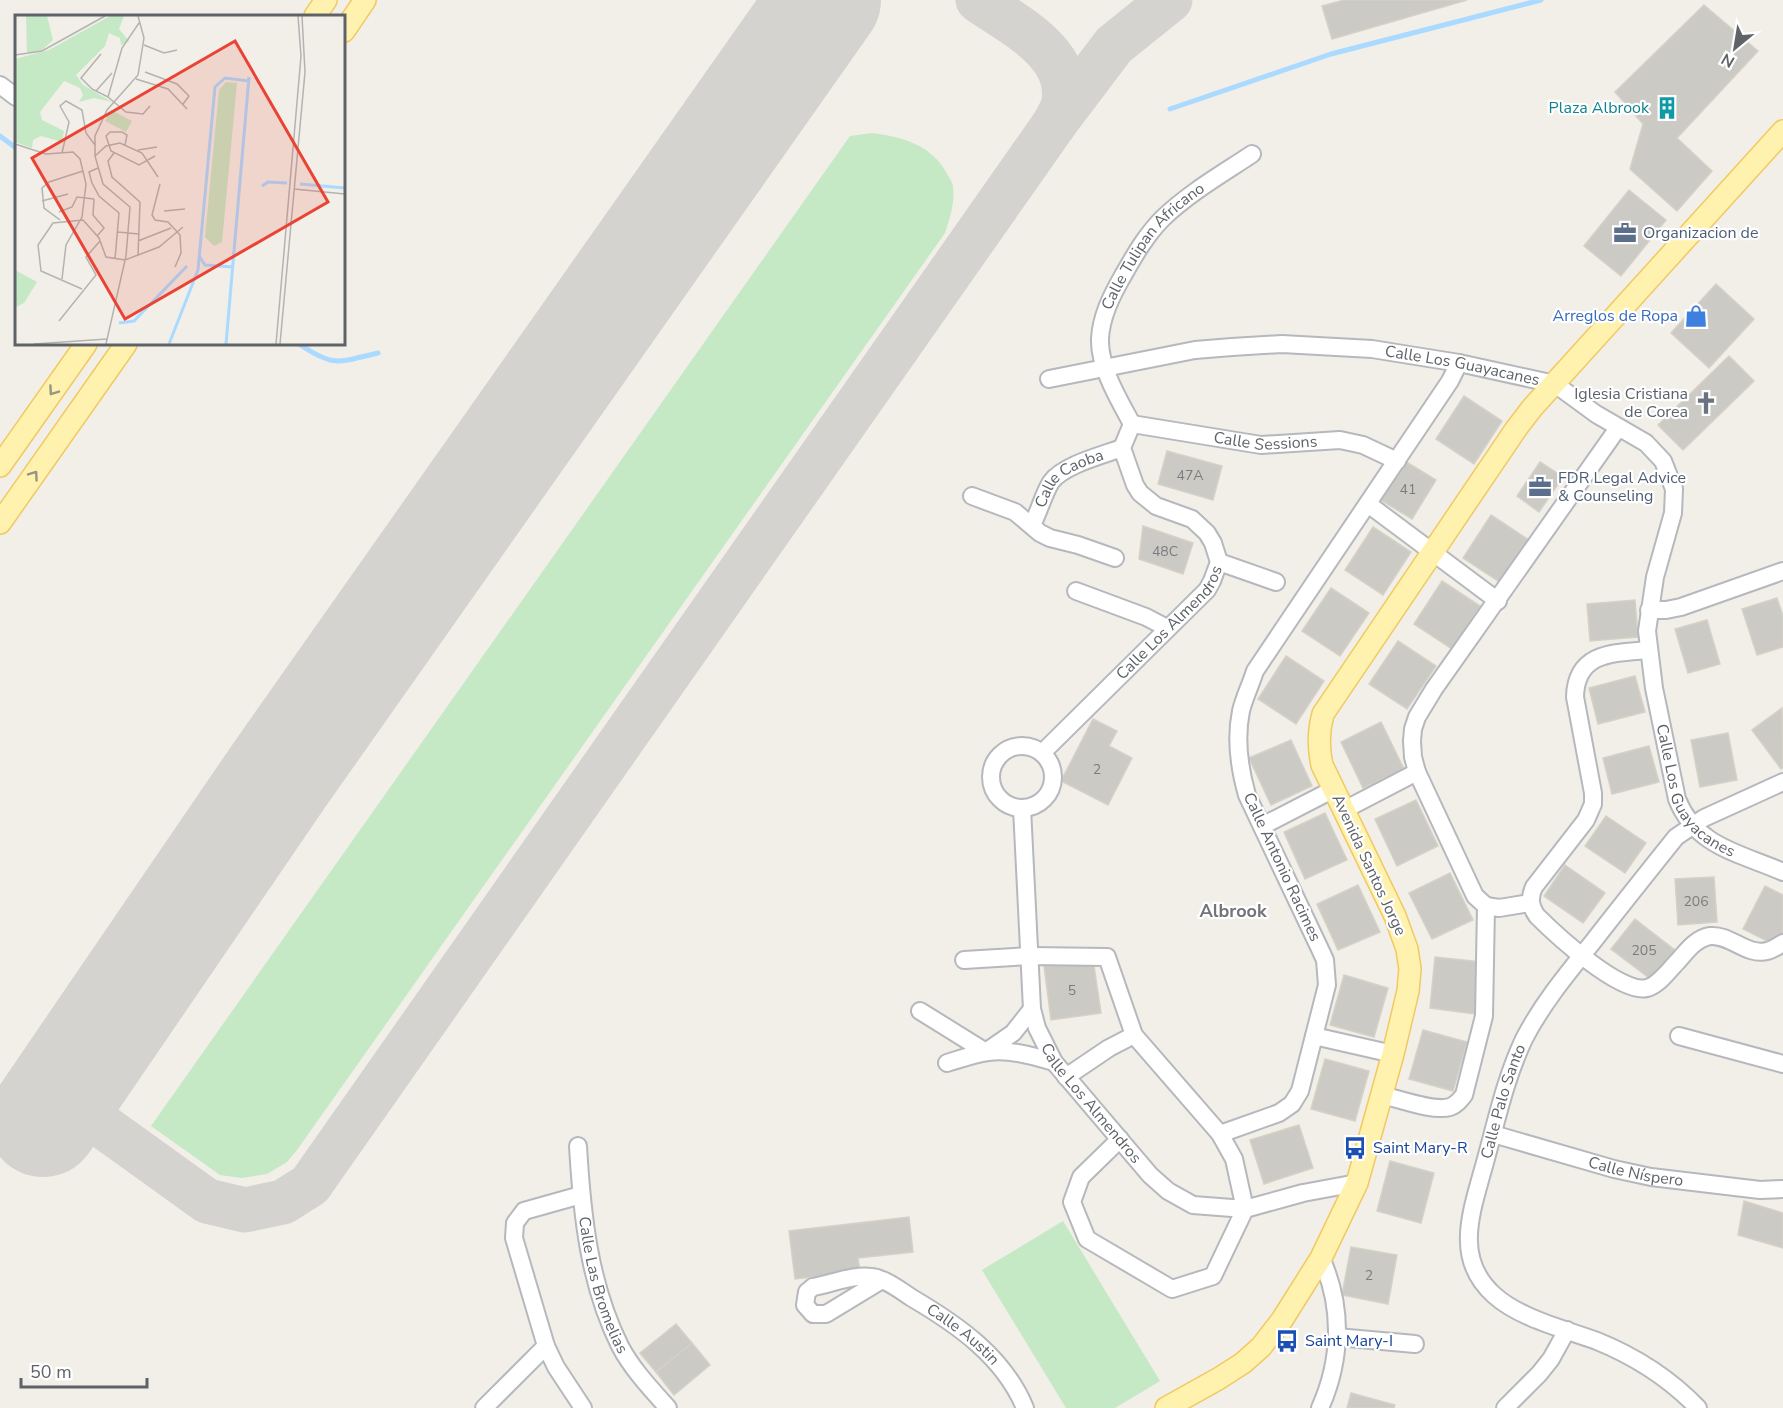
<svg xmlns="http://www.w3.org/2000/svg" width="1783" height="1408" font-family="'Nunito Sans',sans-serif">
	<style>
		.green { fill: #c5e8c5 }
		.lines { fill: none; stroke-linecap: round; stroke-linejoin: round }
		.stream { stroke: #aadaff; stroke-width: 5 }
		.taxiway { stroke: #d4d3d0; stroke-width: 45 }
		.runway { stroke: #d4d3d0; stroke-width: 112 }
		.building { fill: #cccac5; stroke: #d6d1c6; stroke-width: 1.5 }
		.minor-casing { stroke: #b5b8bc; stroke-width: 20 }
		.major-casing { stroke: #f2c960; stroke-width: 24 }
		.minor { stroke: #fff; stroke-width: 16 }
		.major { stroke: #fff2af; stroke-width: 21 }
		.oneway { stroke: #979581 }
		.labels { text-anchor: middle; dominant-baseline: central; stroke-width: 4.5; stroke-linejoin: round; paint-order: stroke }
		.number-label { font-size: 14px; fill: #7a7d7f }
		.culture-label { font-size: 16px; fill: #0d838f; stroke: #fff; text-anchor: end }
		.service-label { font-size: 16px; fill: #4e5e75; stroke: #fff; text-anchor: start }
		.street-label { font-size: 16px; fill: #5f6368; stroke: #fff }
		.shop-label { font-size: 16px; fill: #366cbe; stroke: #fff; text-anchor: end }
		.worship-label { font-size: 16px; fill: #5b616d; stroke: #fff; text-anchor: end }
		.transit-label { font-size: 16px; fill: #164399; stroke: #fff; text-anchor: start }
		.neighbourhood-label { font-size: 18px; font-weight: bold; fill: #70757a; stroke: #fff }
		.inset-river { fill: none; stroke: #aadaff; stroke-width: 3 }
		.inset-road { fill: none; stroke: #b3b3b1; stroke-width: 1.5 }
		.view { fill: #ea4335; fill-opacity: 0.15; stroke: #ea4335; stroke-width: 3 }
		.inset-edge { fill: none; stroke: #5f6368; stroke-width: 3 }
	</style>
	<rect width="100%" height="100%" fill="#f1efe8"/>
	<!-- green -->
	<g class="green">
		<path d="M872,133C903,137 932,145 947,174C949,178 953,182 953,187C955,202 950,218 945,233L297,1150L287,1162L267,1174L242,1178L220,1175L151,1126L850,136Z"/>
		<polygon points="1063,1221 1160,1381 1115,1408 1066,1408 982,1270"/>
	</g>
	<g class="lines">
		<!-- stream -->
		<g class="stream">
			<polyline points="1170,109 1331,54 1541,0"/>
			<polyline points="0,136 16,148"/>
			<path d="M299,344C335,368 338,362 378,353"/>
		</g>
		<!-- taxiway -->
		<g class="taxiway">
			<path d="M978,0C1012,24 1076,54 1063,106C1061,112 1057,118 1055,123"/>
			<polyline points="61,1096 207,1201 245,1210 283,1202 310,1185 1055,123 1114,45 1170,0"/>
		</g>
		<!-- runway -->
		<polyline class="runway" points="43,1121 278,777 825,0"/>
	</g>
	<!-- building -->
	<g class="building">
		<polygon points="1344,0 1467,0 1332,39 1322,6"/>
		<polygon points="1704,5 1758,51 1677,138 1712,171 1677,211 1630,169 1643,124 1615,92"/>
		<polygon points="1629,190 1666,220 1621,276 1584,246"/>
		<polygon points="1716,284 1754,319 1709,368 1671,333"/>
		<polygon points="1729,356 1754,381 1683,450 1658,425"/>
		<polygon points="1464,396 1502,421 1474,464 1436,439"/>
		<polygon points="1167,451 1222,466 1213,500 1158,484"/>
		<polygon points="1403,460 1436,480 1412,519 1379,499"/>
		<polygon points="1540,462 1563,477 1539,512 1517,496"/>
		<polygon points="1491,515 1529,540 1501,583 1463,558"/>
		<polygon points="1143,526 1193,543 1183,574 1139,559"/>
		<polygon points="1373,527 1411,552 1383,595 1345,570"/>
		<polygon points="1442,581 1480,606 1452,649 1414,624"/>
		<polygon points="1331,588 1369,613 1340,656 1302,631"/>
		<polygon points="1777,598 1783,616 1783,647 1757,655 1742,609"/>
		<polygon points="1635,600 1638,637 1590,641 1587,604"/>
		<polygon points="1707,620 1720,664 1688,673 1675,629"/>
		<polygon points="1398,641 1436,666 1407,709 1369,684"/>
		<polygon points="1286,656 1324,681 1296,724 1258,699"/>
		<polygon points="1635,676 1645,712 1598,724 1589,688"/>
		<polygon points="1782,708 1783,767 1781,769 1752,730"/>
		<polygon points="1093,719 1117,731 1109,746 1132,758 1108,805 1061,781"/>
		<polygon points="1381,722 1404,769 1363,788 1341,742"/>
		<polygon points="1728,733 1737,780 1700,787 1691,740"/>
		<polygon points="1291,740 1312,786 1271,805 1249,758"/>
		<polygon points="1649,746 1659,782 1612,794 1603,758"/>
		<polygon points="1416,800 1438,846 1397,866 1375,819"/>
		<polygon points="1325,813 1347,860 1305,879 1284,832"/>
		<polygon points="1606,816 1646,843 1625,873 1585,846"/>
		<polygon points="1565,865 1605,893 1583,923 1544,896"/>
		<polygon points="1450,873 1473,920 1432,939 1409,893"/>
		<polygon points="1714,877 1717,922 1678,925 1675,879"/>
		<polygon points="1358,885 1380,932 1338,950 1317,904"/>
		<polygon points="1765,886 1783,895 1783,933 1777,946 1743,929"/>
		<polygon points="1635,919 1676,951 1653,981 1611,949"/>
		<polygon points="1435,957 1481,962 1475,1014 1430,1008"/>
		<polygon points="1093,959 1101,1013 1051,1020 1044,966"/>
		<polygon points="1344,975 1388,988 1374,1037 1330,1025"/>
		<polygon points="1423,1030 1467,1042 1453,1091 1409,1079"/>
		<polygon points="1325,1059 1369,1071 1355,1121 1311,1109"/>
		<polygon points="1299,1125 1313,1168 1264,1184 1250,1140"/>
		<polygon points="1390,1161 1434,1173 1421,1223 1377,1211"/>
		<polygon points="1744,1201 1783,1213 1783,1248 1738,1235"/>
		<polygon points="909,1217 913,1252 858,1258 860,1272 795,1279 789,1231"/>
		<polygon points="1351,1247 1397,1255 1388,1304 1342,1295"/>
		<polygon points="676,1324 692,1343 656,1372 640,1353"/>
		<polygon points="692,1343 710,1365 674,1395 656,1372"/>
		<polygon points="1351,1393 1395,1405 1394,1408 1347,1408"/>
	</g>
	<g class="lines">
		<!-- minor casing -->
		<g class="minor-casing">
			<g id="minor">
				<polyline points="0,85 16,97"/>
				<path id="s1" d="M1049,379L1195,350L1232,347L1282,344L1372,349L1459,363L1555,384L1596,414L1646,443L1663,461L1674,489L1673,513L1655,577L1647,631L1654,688L1677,799C1696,847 1740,853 1783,872"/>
				<path id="s2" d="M1132,424L1261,445L1340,440L1363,445L1397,461"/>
				<polyline points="972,496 1015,512 1040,533 1050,538 1078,545 1115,558"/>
				<polyline points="1368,504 1498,601"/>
				<path id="s3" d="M1032,525C1039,512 1043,495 1051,482C1063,465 1103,455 1122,448"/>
				<polyline points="1219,562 1276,582"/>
				<polyline points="1076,591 1146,617 1167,628"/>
				<polyline points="1649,610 1666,610 1681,607 1783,571"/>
				<path d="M1648,650C1613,653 1576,652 1575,697L1593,793V804L1586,820L1534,887C1529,898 1530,906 1537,916C1555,934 1621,995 1647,988C1659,985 1669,970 1678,961C1686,952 1696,938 1710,936C1730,934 1746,956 1767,951C1772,950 1778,946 1783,943"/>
				<circle cx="1022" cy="777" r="31"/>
				<path id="s4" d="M1042,753L1207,590L1212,581L1219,562L1213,543L1207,533L1192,519L1156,506L1140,493L1135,485L1122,448L1132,424C1119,400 1099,367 1100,339C1101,317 1111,297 1121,279C1133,258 1145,236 1163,218C1189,193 1222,174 1252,154"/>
				<path id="s5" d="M1022,808L1032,1009L1037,1028L1054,1062L1150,1175L1168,1191L1193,1205L1245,1209L1303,1193L1357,1183"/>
				<polyline points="1344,810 1417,772"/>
				<polyline points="1262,826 1334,789"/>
				<polyline points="1486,906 1499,908 1530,903"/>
				<polyline points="964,960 1030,956 1107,957 1134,1035 1220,1134 1234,1159 1245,1209 1213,1276 1172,1289 1087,1239 1072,1202 1081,1177 1120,1139"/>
				<polyline points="920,1011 986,1052"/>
				<polyline points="1314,1036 1393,1054"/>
				<polyline points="1679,1036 1783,1064"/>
				<polyline points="987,1051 1013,1033 1032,1009"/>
				<path d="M947,1063C960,1059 974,1054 988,1052C1010,1049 1033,1056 1054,1062"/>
				<polyline points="1066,1077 1109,1048 1134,1035"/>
				<path d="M1382,1095C1399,1099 1434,1112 1450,1107C1456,1105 1460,1100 1464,1095L1484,1016L1486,906L1475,896L1417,772L1413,757L1412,741L1413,729L1417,717L1434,689L1618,428"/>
				<path d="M1220,1134L1279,1113L1292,1104L1300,1091L1327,985L1325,960L1319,947L1247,795C1239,767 1235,740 1241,711C1244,698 1251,684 1255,671L1450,381L1459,363"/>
				<path id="s6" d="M1493,1134L1614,1169L1651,1177L1760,1190L1783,1189"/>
				<path id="s7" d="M578,1146C582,1215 589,1284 620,1346C632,1369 651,1389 668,1408"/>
				<polyline points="581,1195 524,1211 515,1223 514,1238 546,1346 556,1367 583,1408"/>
				<path id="s8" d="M882,1280L826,1314H813L805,1305L807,1292L813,1287C831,1284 854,1274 872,1277C886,1279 900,1290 912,1298C958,1325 1004,1357 1025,1408"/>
				<polyline points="1337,1337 1415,1344"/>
				<polyline points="484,1408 546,1346"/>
				<path d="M1320,1408C1342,1359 1343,1306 1321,1258"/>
				<polyline points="1505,1408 1539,1374 1551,1359 1567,1330"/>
				<path id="s9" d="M1698,1408C1670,1379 1634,1356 1597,1341C1564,1329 1519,1318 1494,1295C1455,1260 1470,1216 1482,1173C1495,1128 1504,1081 1524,1039C1542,1004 1567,974 1592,943C1620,907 1648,872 1676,837L1704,818L1783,782"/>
			</g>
		</g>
		<!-- major casing -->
		<g class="major-casing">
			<g id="major">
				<polyline points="315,16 326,0"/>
				<polyline points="344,31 365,0"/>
				<polyline points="0,466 86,344"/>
				<polyline points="0,523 126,344"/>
				<path d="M1166,1408L1218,1379L1243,1363L1261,1347L1282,1320L1321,1258L1357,1183L1393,1054L1408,991L1410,969L1407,949L1395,916L1322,765C1318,747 1318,732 1323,714L1516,429L1532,408L1783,131"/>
			</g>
		</g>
		<!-- minor -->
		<use href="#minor" class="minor"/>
		<!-- major -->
		<use href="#major" class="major"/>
	</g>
	<!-- one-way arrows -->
	<defs><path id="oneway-chevron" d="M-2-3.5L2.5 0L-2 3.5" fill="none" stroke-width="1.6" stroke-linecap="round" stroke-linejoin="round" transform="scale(1.5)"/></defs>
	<g class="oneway">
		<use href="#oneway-chevron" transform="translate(53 391) rotate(125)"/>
		<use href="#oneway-chevron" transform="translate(34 475) rotate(-55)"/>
	</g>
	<!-- icons -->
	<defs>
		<g id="building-bare" transform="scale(1.8)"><path d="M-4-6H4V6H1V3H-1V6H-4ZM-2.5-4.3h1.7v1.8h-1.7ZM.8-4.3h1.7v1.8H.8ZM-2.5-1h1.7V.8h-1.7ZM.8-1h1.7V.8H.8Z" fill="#0f9aa8" stroke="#fff" stroke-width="2.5" paint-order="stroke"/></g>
		<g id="office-bare" transform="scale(1.8)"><path d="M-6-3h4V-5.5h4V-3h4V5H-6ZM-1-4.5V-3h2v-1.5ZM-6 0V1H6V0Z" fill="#5c6f8a" stroke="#fff" stroke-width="2.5" paint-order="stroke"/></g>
		<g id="shop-bare" transform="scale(1.8)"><path d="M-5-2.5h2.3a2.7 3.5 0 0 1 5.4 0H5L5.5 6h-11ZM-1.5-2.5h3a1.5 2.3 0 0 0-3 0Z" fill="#3f7fe0" stroke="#fff" stroke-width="2.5" paint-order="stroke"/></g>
		<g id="church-bare" transform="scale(1.8)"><path d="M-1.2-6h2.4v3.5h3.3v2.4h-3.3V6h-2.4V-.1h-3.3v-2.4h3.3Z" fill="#6b7280" stroke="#fff" stroke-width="2.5" paint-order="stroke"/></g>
		<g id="bus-bare" transform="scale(1.8)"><path d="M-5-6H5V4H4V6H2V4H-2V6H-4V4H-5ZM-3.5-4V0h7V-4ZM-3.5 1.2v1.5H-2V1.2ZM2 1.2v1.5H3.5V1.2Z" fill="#1a4fb4" stroke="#fff" stroke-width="2.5" paint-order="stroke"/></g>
	</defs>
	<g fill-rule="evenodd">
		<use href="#building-bare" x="1667" y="108"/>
		<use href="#office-bare" x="1625" y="233"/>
		<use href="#shop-bare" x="1696" y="316"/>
		<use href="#church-bare" x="1706" y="403"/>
		<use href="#office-bare" x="1540" y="487"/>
		<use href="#bus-bare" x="1355" y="1148"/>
		<use href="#bus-bare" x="1287" y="1341"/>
	</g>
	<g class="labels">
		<!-- number labels -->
		<g class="number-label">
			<text x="1190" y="475">47A</text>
			<text x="1408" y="489">41</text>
			<text x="1165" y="551">48C</text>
			<text x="1097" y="769">2</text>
			<text x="1696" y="901">206</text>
			<text x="1644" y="950">205</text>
			<text x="1072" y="990">5</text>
			<text x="1369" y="1275">2</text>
		</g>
		<!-- culture labels -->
		<g class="culture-label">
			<text x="1649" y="108">Plaza Albrook</text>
		</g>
		<!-- service labels -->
		<g class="service-label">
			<text x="1643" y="233">Organizacion de</text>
			<text x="1558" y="478">FDR Legal Advice<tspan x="1558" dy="18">&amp; Counseling</tspan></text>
		</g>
		<!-- street labels -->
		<g class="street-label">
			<text stroke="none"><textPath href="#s4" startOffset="650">Calle Tulipan Africano</textPath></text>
			<text stroke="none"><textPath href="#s1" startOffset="418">Calle Los Guayacanes</textPath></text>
			<text stroke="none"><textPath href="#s2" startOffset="135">Calle Sessions</textPath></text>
			<text stroke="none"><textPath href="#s3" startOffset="63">Calle Caoba</textPath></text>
			<text stroke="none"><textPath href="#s4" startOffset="183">Calle Los Almendros</textPath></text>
			<text stroke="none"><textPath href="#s1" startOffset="994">Calle Los Guayacanes</textPath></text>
			<text transform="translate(1369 865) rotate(65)">Avenida Santos Jorge</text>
			<text transform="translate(1282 867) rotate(65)">Calle Antonio Racimes</text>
			<text stroke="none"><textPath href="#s5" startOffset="314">Calle Los Almendros</textPath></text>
			<text stroke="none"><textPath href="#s9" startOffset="441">Calle Palo Santo</textPath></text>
			<text stroke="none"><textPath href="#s6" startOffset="148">Calle Níspero</textPath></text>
			<text stroke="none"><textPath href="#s7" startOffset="142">Calle Las Bromelias</textPath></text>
			<text stroke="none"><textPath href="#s8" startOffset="280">Calle Austin</textPath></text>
		</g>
		<!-- shop labels -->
		<g class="shop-label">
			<text x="1678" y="316">Arreglos de Ropa</text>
		</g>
		<!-- worship labels -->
		<g class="worship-label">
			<text x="1688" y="394">Iglesia Cristiana<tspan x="1688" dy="18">de Corea</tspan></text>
		</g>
		<!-- transit labels -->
		<g class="transit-label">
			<text x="1373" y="1148">Saint Mary-R</text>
			<text x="1305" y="1341">Saint Mary-I</text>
		</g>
		<!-- neighbourhood labels -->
		<g class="neighbourhood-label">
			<text x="1233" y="911">Albrook</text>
		</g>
	</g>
	<!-- overview -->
	<g transform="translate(15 15)">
		<rect width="330" height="330" fill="#f1efe8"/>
		<path d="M11,1H32L38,25L25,37H12ZM95,1H109L104,14L114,26L106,30L105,23L94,18L90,31L61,60L68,70L97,87L79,83L64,87L68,80L65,73L49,66L25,97L27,105L49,116L47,127L26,121L18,125L17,133L0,127V44L34,35ZM211,67L222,68L207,227L199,231L190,222L204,75ZM96,95L117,106L111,117L90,106ZM0,255L22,267L9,288L1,292Z" fill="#c5e8c5"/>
		<path class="inset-river" d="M285,169L330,173M247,171L253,167L272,168M185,242L190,250L218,252M104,308L119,306L172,251M154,329L183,255L200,72L210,63L234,66M211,329L234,62"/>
		<path class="inset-road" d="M129,30L149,38L162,35M86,39L66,63L77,74L93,82M0,40L27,36L90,1M130,57L162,69L174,81L168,89M121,64L153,74L172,94M81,76L97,58M93,82L107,33L124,8M93,82L111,97L128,99L135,91M0,129L31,139L58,137L65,144L71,169L67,202L51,230L47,264M110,130L112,120L107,117H95L91,121L96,136L124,150L140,141M123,135L142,132M47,138L54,107L45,91L51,86L67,95L71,118L80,130M99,138L93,146L97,162L125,187L123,241M80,141L91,131L105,128L127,138L143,162M83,153L74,157L77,168L84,181L104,198L100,244M145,169L137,200L140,205L153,207L165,220L166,238L160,252M279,174L330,179M79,184L78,200L89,213L82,221M27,186L53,179M149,196L170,194M44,197L57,192L62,182L79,184M45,205L29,193L27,173L34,167L68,156M103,217L124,219M123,226L156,213M67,274L26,256L23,230L38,208L68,205L84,223L91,242L110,245L144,232L168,212M44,306L81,260L71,242L85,226M19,329L92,324M91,329L111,241L115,192L88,169L80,141V121L92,95L123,60L129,23L123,1M261,329L286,41L283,1M265,329L290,57L287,1"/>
		<path class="view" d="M220,26L313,187L110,304L17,143Z"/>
		<rect width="330" height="330" class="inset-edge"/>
	</g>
	<!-- north arrow -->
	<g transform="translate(1735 48) rotate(210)" stroke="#ffffff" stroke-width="4.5" paint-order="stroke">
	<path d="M0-4.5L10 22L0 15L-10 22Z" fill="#5f6368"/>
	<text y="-9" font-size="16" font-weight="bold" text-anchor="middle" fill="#5f6368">N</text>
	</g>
	<!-- scale -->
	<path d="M21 1378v9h126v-9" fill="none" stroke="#5f6368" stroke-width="3"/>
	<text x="30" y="1378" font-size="18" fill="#5f6368" stroke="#ffffff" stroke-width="4.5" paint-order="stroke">50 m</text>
</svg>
